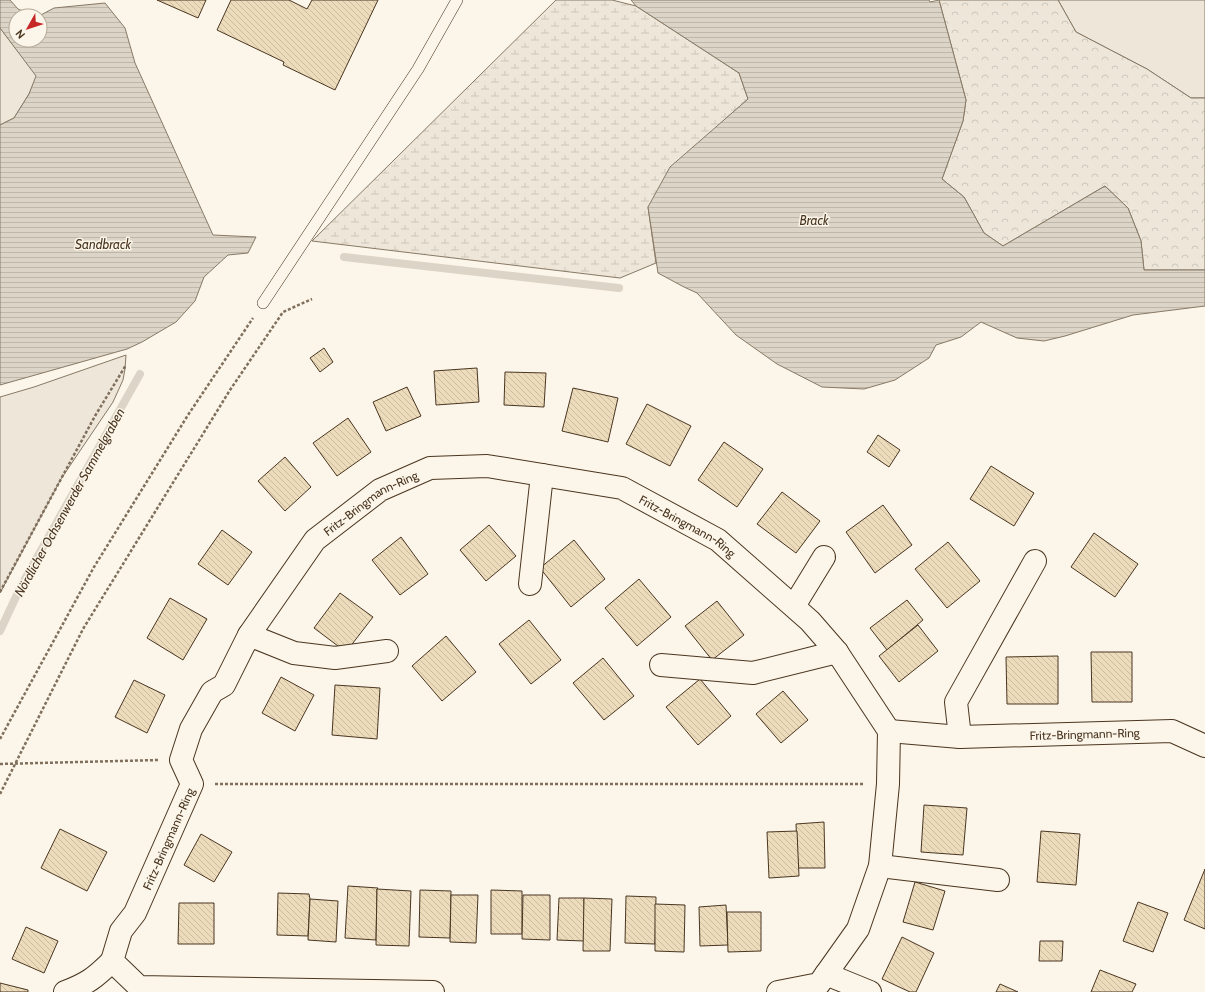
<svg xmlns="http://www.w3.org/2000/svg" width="1205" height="992" font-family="Cabin,sans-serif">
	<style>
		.green { fill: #ede6d9; stroke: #887966 }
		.forest { fill: url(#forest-crowns); stroke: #887966 }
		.wetland { fill: url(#wetland-marsh); stroke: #887966 }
		.water { fill: url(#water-rules); stroke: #887966 }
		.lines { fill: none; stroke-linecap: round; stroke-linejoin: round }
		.stream { stroke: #dcd4c6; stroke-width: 8 }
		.building { fill: url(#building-back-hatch); stroke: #4a3520 }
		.service-casing { stroke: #4a3520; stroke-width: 12 }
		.minor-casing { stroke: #4a3520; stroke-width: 24 }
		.path { stroke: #7f6f5c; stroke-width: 2.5; stroke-dasharray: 3 2; stroke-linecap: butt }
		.service { stroke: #fbf6e9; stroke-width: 11 }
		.minor { stroke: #fbf6e9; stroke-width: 22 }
		.labels { text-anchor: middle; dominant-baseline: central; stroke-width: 3; stroke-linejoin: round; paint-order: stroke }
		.street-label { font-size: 12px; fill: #4a3520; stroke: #fbf6e9 }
		.water-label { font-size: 13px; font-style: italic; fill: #4a3520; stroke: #fbf6e9 }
	</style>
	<defs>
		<pattern id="forest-crowns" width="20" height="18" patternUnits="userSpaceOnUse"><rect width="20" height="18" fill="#ede6d9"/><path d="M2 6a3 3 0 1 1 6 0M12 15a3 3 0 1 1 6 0" fill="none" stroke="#cdc6ba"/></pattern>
		<pattern id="wetland-marsh" width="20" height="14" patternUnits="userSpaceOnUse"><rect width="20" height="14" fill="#ede6d9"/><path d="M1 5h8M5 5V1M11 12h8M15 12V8" fill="none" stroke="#cdc6ba"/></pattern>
		<pattern id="water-rules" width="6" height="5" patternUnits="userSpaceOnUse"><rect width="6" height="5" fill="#dcd4c6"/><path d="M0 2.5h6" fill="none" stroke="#beb7aa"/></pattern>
		<pattern id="building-back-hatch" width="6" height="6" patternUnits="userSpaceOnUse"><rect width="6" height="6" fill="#ecdcbc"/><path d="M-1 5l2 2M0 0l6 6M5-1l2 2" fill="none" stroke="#ccbda1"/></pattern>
	</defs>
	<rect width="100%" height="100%" fill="#fbf6e9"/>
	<!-- green -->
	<g class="green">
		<polygon points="1058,0 1205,0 1205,98 1191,98 1147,69 1076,32"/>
		<polygon points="0,28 37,76 29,94 14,118 0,125"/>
		<polygon points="126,355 125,369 123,380 113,402 61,479 0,593 0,397 34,387"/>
	</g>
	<!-- forest -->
	<polygon class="forest" points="939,0 1058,0 1076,32 1147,69 1191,98 1205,98 1205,270 1144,270 1141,241 1128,208 1105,186 1003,246 984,233 964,197 942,179 963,121 966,100"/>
	<!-- wetland -->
	<polygon class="wetland" points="556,0 612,0 636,6 739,73 748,99 722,122 648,207 656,263 620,278 312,241"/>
	<!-- water -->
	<g class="water">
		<polygon points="0,0 10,0 18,9 33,16 16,16 16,40 40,40 40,16 39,16 54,8 105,3 125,28 135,63 213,235 256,237 248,253 228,255 204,277 195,301 176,322 142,342 127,349 0,385 0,125 14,118 29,94 36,76 0,28"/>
		<polygon points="631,0 929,0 930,2 939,0 966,100 963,121 942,179 964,197 984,233 1003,246 1105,186 1128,208 1141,241 1144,270 1205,270 1205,306 1133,315 1065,336 1044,341 1017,338 981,322 961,337 936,345 929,358 895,380 864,389 822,387 777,364 736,335 697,293 684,287 658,273 648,207 670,167 748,99 739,73 636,6"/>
	</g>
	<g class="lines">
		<!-- stream -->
		<g class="stream">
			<polyline points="344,257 619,288"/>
			<polyline points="0,631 21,586 140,374"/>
		</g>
	</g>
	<!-- building -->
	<g class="building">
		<polygon points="157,0 206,0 198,18"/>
		<polygon points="231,0 289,0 307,9 312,0 378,0 335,90 283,65 284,62 217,30"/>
		<polygon points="324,348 333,362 320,372 310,358"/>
		<polygon points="477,368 479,402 436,405 434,371"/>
		<polygon points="505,372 546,373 544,407 504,405"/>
		<polygon points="407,387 421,416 386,431 373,402"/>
		<polygon points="573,388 618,398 608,442 562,431"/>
		<polygon points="647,404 691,426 670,466 626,444"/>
		<polygon points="348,418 371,452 337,476 313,443"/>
		<polygon points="878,435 900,450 889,467 867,452"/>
		<polygon points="724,442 763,469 737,507 698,480"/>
		<polygon points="285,457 311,487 285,511 258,481"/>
		<polygon points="991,466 1034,493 1014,526 970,499"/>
		<polygon points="782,492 820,521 796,553 757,524"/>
		<polygon points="883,505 912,545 875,573 846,532"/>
		<polygon points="489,525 516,556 486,581 460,550"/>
		<polygon points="222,530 252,552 228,585 198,564"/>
		<polygon points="1094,533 1138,564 1115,597 1071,567"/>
		<polygon points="401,537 428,574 400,595 372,560"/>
		<polygon points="574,540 605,579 571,607 540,568"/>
		<polygon points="948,542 980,581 947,608 915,569"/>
		<polygon points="639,579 671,617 637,646 605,608"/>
		<polygon points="340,593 373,617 346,652 314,628"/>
		<polygon points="170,598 207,619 183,660 147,638"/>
		<polygon points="907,600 923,620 887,650 870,628"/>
		<polygon points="717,601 744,635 712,660 685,626"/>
		<polygon points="529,620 561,660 531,684 499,644"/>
		<polygon points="918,625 938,651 899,682 879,656"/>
		<polygon points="446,636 476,672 442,701 412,666"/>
		<polygon points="1091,652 1132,652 1132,702 1092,702"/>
		<polygon points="1058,656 1058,704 1007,704 1006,657"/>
		<polygon points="603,658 634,696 604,720 573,683"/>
		<polygon points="281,677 314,695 295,731 262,713"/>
		<polygon points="700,679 731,716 698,745 666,707"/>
		<polygon points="134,680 165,695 147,733 115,717"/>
		<polygon points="335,685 380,688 377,739 332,735"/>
		<polygon points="783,691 808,720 781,743 756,714"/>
		<polygon points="924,805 967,808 963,855 921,852"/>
		<polygon points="824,822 825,868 798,868 796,824"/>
		<polygon points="60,829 107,852 87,891 41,868"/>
		<polygon points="797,831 799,876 769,878 767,832"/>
		<polygon points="1041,831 1080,834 1076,885 1037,882"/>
		<polygon points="201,834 232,852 214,882 184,865"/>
		<polygon points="1205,869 1205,929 1184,920"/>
		<polygon points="915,882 945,891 933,930 903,922"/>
		<polygon points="348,886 378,888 377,889 376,940 345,938"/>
		<polygon points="377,889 411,891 409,946 376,945"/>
		<polygon points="420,890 451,891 450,938 419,937"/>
		<polygon points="491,890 522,891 522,934 491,934"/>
		<polygon points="278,893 309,894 310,899 308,936 277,935"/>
		<polygon points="451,895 478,895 476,943 450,942"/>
		<polygon points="523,895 550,895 550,940 522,939"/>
		<polygon points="626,896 656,897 655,944 625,943"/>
		<polygon points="559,898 584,898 584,941 557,940"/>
		<polygon points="584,898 612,899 610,951 583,951"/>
		<polygon points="310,899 338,901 336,942 308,940"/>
		<polygon points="1138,902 1168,913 1153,952 1123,941"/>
		<polygon points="179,903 214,903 214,944 178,944"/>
		<polygon points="655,904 685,905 684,952 655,951"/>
		<polygon points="726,905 728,945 700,946 699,907"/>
		<polygon points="727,912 761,912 761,951 728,952"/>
		<polygon points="26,927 58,941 44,973 12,959"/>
		<polygon points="902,937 934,953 916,992 910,992 882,979"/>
		<polygon points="1040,941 1063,941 1062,961 1039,961"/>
		<polygon points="1100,970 1136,984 1132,992 1091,992"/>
		<polygon points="0,983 28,990 28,992 0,992"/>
		<polygon points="1000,984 1018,992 996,992"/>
	</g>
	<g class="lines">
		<!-- service casing -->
		<g class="service-casing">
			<polyline id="service" points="263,303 418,69 457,0"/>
		</g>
		<!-- minor casing -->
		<g class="minor-casing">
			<g id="minor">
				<polyline points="530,584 542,475"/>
				<polyline points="794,606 824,557"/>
				<polyline points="249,635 294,653 335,658 387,651"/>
				<polyline points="661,665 753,673 837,652"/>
				<path id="s1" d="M889,731L960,737L1172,731L1205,746"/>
				<polyline points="960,737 956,702 1035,561"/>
				<polyline points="880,866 998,880"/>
				<polyline points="826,974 870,992"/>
				<path d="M65,992C87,984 96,977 112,961"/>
				<path id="s2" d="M433,992L139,987L112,961L121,931L135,913L192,784L181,760L191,729L212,692L224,685L249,635L315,540L380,490L430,468L487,466L622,488L718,540L810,621L837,652L889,731L888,784L880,866L858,929L819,984L778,992"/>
			</g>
		</g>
		<!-- path -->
		<g class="path">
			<polyline points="0,592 95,416 126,365"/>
			<polyline points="0,739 94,567 188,415 253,318"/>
			<polyline points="0,764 159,760"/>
			<polyline points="215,784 864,784"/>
			<polyline points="0,794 83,629 230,390 283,312 312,299"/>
		</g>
		<!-- service -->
		<use href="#service" class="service"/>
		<!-- minor -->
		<use href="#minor" class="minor"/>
	</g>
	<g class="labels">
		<!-- street labels -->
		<g class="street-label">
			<text stroke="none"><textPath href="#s2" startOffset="881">Fritz-Bringmann-Ring</textPath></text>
			<text stroke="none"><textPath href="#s2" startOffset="1220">Fritz-Bringmann-Ring</textPath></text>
			<text stroke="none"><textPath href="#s1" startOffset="196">Fritz-Bringmann-Ring</textPath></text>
			<text stroke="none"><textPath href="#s2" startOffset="467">Fritz-Bringmann-Ring</textPath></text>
		</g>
		<!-- water labels -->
		<g class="water-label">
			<text x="814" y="220">Brack</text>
			<text x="103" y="244">Sandbrack</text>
			<text transform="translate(69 502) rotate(-61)">Nördlicher Ochsenwerder Sammelgraben</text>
		</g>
	</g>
	<!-- north arrow -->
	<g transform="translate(28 28) rotate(231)"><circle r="19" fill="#fbf6e9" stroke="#b4a999"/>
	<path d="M0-3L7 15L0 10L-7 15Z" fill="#c62828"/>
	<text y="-6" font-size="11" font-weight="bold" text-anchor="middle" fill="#4a3520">N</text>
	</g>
</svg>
